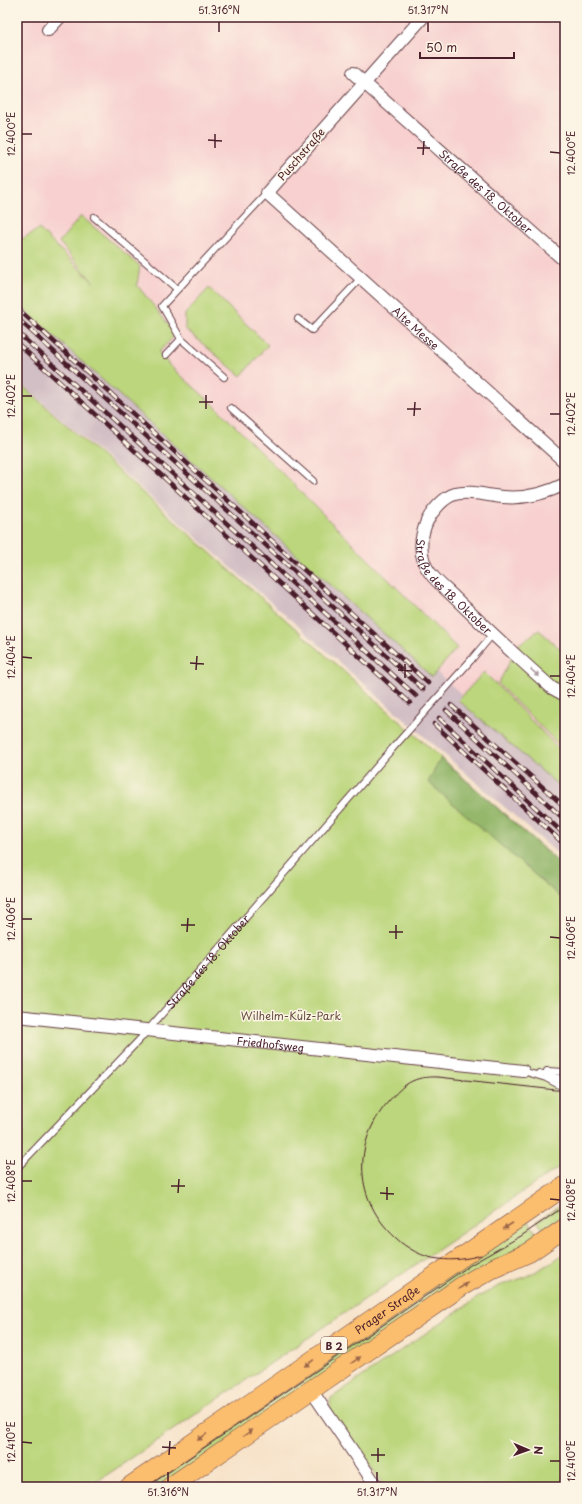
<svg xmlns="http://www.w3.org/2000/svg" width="582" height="1504" font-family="'Playpen Sans',sans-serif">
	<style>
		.built { fill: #f7d0cf }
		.industrial { fill: #d2bec5 }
		.green { fill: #bbd67c; stroke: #827a54 }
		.forest { fill: #94b76c; stroke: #6f6b4c }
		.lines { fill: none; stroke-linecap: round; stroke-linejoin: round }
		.lane-casing { stroke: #643c43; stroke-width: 8 }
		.street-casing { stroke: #643c43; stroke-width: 14 }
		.primary-casing { stroke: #643c43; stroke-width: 20 }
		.lane { stroke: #fff; stroke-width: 6 }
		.street { stroke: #fff; stroke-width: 12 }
		.primary { stroke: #fbbd6e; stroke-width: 19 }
		.tram { stroke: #4a1f2b; stroke-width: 1 }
		.rail-casing { stroke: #4a1f2b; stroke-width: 4.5 }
		.rail { stroke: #fcf5e5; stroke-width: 3; stroke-dasharray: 9; stroke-linecap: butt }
		.lane-bridge-casing { stroke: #643c43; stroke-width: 8; stroke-linecap: butt }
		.lane-bridge { stroke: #fff; stroke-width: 6 }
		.oneway { fill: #ae9aa0 }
		.oneway2 { fill: #9a6649 }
		.ticks { fill: none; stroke: #4a1f2b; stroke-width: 1.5 }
		.labels { text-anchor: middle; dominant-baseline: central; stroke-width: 3; stroke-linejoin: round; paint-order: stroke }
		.shield { fill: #fcf5e5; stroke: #7f5f63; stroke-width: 1 }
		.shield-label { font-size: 10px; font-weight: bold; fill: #4a1f2b }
		.street-label { font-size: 11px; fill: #4a1f2b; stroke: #fcf5e5 }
		.park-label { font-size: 11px; fill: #664d3f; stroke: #fcf5e5 }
		.neatline { fill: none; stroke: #4a1f2b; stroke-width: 1.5 }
		.ticks-label { font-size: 10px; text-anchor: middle; fill: #4a1f2b }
	</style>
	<rect width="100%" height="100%" fill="#fcf5e5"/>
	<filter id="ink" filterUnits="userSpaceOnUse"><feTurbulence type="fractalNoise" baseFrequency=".025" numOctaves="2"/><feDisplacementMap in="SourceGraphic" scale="8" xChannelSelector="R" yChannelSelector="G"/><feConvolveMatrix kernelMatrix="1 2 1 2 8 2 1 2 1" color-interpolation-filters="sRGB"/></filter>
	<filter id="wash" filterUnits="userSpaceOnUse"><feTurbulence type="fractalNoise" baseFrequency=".012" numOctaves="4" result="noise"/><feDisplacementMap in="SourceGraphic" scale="16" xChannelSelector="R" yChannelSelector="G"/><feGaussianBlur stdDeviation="0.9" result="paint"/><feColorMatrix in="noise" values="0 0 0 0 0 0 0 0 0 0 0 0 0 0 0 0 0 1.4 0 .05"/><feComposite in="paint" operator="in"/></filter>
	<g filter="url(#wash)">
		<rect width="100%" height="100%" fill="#f7e3ca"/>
		<!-- built -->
		<polygon class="built" points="17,17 565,17 565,786 17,300"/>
		<!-- industrial -->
		<polygon class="industrial" points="17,300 565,786 565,860 17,380"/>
		<!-- green -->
		<g class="green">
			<polygon points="81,216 140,266 137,285 176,334 159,352 170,366 213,404 457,648 432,677 17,303 17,240 22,239 39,229 94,283 59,242"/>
			<polygon points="209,288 268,345 241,376 185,329 185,314"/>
			<polygon points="17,381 565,868 565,1163 89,1487 17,1487"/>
			<polygon points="539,630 565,653 565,751 498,684 519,644"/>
			<polygon points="484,672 565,755 565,791 458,700"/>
			<polygon points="565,1202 565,1214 543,1229 537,1221"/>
			<polygon points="527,1220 540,1238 161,1487 140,1487"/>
			<polygon points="565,1253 565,1474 559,1487 385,1487 329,1407 331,1398 480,1296 499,1286 528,1276 549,1264"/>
		</g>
		<!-- forest -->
		<polygon class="forest" points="441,758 565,868 565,901 428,782"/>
	</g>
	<g filter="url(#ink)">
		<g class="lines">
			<!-- lane casing -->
			<g class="lane-casing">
				<g id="lane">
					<polyline points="94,217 177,289"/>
					<polyline points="298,319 312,330 361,278"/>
					<polyline points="166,355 181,339"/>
					<polyline points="224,377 181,339 162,306 267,193"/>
					<polyline points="231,408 313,481"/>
					<polyline points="471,660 492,635"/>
					<polyline points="523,1071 546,1078 565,1088"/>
					<polyline points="547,1071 565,1072"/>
					<polyline points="539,1073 565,1080"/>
					<path id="s1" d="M17,1168L141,1038L392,749"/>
				</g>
			</g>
			<!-- street casing -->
			<g class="street-casing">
				<g id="street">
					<path id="s2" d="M423,17L267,193L565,462"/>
					<polyline points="48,30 60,17"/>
					<path id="s3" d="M353,73L565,261"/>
					<path id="s4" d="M565,484C547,493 524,499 503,497C487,496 471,490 455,494C444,497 432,511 427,521C421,535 419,548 424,562C429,576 444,587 454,597C486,628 518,658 552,688L565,695"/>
					<path id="s5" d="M17,1016L523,1071"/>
					<polyline points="311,1390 377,1487"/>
				</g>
			</g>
			<!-- primary casing -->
			<g class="primary-casing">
				<g id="primary">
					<path id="s6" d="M129,1487L565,1186"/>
					<polyline points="170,1487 462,1286 492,1269 530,1252 565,1228"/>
				</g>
			</g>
			<!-- lane -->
			<use href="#lane" class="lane"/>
			<!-- street -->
			<use href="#street" class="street"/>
			<!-- primary -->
			<use href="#primary" class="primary"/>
			<!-- tram -->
			<g class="tram">
				<path d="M481,1255C468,1259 453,1261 439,1259C424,1258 406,1248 396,1238C354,1200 352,1144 388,1102C404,1084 413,1076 438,1077L565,1091"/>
				<polyline points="147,1487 472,1264 521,1236 565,1206"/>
			</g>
			<!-- rail casing -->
			<g class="rail-casing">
				<g id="rail">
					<polyline points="17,308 428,683"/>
					<polyline points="17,318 423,689"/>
					<polyline points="17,332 416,696"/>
					<polyline points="17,343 410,703"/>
					<polyline points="451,705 565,807"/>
					<polyline points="446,710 565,820"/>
					<polyline points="439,718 565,835"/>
					<polyline points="434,724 565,845"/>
				</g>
			</g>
			<!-- rail -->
			<use href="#rail" class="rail"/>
			<!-- lane-bridge casing -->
			<g class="lane-bridge-casing">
				<polyline id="lane-bridge" points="392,749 471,660"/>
			</g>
			<!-- lane-bridge -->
			<use href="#lane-bridge" class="lane-bridge"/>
		</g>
		<!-- one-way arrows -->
		<defs><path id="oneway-solid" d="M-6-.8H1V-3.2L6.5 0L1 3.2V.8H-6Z"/></defs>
		<use class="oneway" href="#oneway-solid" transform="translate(535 673) rotate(42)"/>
		<g class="oneway2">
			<use href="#oneway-solid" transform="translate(508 1226) rotate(147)"/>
			<use href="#oneway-solid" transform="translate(463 1286) rotate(-33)"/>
			<use href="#oneway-solid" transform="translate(356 1360) rotate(-34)"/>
			<use href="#oneway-solid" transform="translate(309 1363) rotate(145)"/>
			<use href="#oneway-solid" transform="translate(248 1433) rotate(-34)"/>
			<use href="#oneway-solid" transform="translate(202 1437) rotate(145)"/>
		</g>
	</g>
	<!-- ticks -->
	<path class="ticks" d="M219,32V22M428,32V22M22,134H32M208,140L222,141M215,148V134M417,148H430M550,152L560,153M423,155L424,141M22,396H32M199,402H213M206,409V395M407,409H421M550,414H560M414,416L415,402M22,657L32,658M190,663L204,664M196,670L197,656M398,670L412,671M550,676H560M405,678V664M22,919H32M181,925H195M187,932L188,918M389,932H403M550,937L560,938M396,939V925M22,1181H32M171,1186H185M178,1193L179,1179M380,1193L394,1194M550,1199L560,1200M387,1200V1187M22,1442L32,1443M162,1447L176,1448M169,1455L170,1441M371,1455H385M550,1461H560M378,1462V1448M168,1482V1472M377,1482V1472"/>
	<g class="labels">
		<!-- shield labels -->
		<rect class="shield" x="321" y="1337" width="26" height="16" rx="3"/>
		<g class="shield-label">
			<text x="334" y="1345">B 2</text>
		</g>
		<!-- street labels -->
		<g class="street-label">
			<text transform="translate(301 154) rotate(-49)">Puschstraße</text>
			<text stroke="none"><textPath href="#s3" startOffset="178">Straße des 18. Oktober</textPath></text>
			<text stroke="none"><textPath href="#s2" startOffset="436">Alte Messe</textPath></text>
			<text stroke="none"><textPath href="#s4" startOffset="231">Straße des 18. Oktober</textPath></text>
			<text stroke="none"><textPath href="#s1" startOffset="281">Straße des 18. Oktober</textPath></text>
			<text stroke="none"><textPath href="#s5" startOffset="255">Friedhofsweg</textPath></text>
			<text stroke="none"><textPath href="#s6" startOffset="313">Prager Straße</textPath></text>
		</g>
		<!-- park labels -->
		<g class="park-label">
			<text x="291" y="1015">Wilhelm-Külz-Park</text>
		</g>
	</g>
	<!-- margin -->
	<rect width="582" height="1504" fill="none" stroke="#fcf5e5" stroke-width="44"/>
	<!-- north arrow -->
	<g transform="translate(528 1450) rotate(92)" stroke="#fcf5e5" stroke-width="3" paint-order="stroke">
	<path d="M0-3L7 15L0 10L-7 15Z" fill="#4a1f2b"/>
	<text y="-6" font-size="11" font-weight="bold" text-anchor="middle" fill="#4a1f2b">N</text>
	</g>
	<!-- scale -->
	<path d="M420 52v6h94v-6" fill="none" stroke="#4a1f2b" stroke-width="2"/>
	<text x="426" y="52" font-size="12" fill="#4a1f2b" stroke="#fcf5e5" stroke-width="3" paint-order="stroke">50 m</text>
	<rect x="22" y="22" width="538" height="1460" class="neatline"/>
	<g class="ticks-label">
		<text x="219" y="14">51.316°N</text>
		<text x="428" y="14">51.317°N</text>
		<text transform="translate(11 134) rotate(-90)" y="4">12.400°E</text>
		<text transform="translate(571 153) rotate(-90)" y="4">12.400°E</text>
		<text transform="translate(11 396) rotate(-90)" y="4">12.402°E</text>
		<text transform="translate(571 414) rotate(-90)" y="4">12.402°E</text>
		<text transform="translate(11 657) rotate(-90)" y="4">12.404°E</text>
		<text transform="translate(571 676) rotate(-90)" y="4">12.404°E</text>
		<text transform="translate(11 919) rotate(-90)" y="4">12.406°E</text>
		<text transform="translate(571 938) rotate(-90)" y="4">12.406°E</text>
		<text transform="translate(11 1181) rotate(-90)" y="4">12.408°E</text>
		<text transform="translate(571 1200) rotate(-90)" y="4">12.408°E</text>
		<text transform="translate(11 1442) rotate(-90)" y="4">12.410°E</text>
		<text transform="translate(571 1461) rotate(-90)" y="4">12.410°E</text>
		<text x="168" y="1496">51.316°N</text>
		<text x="377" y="1496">51.317°N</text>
	</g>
</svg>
